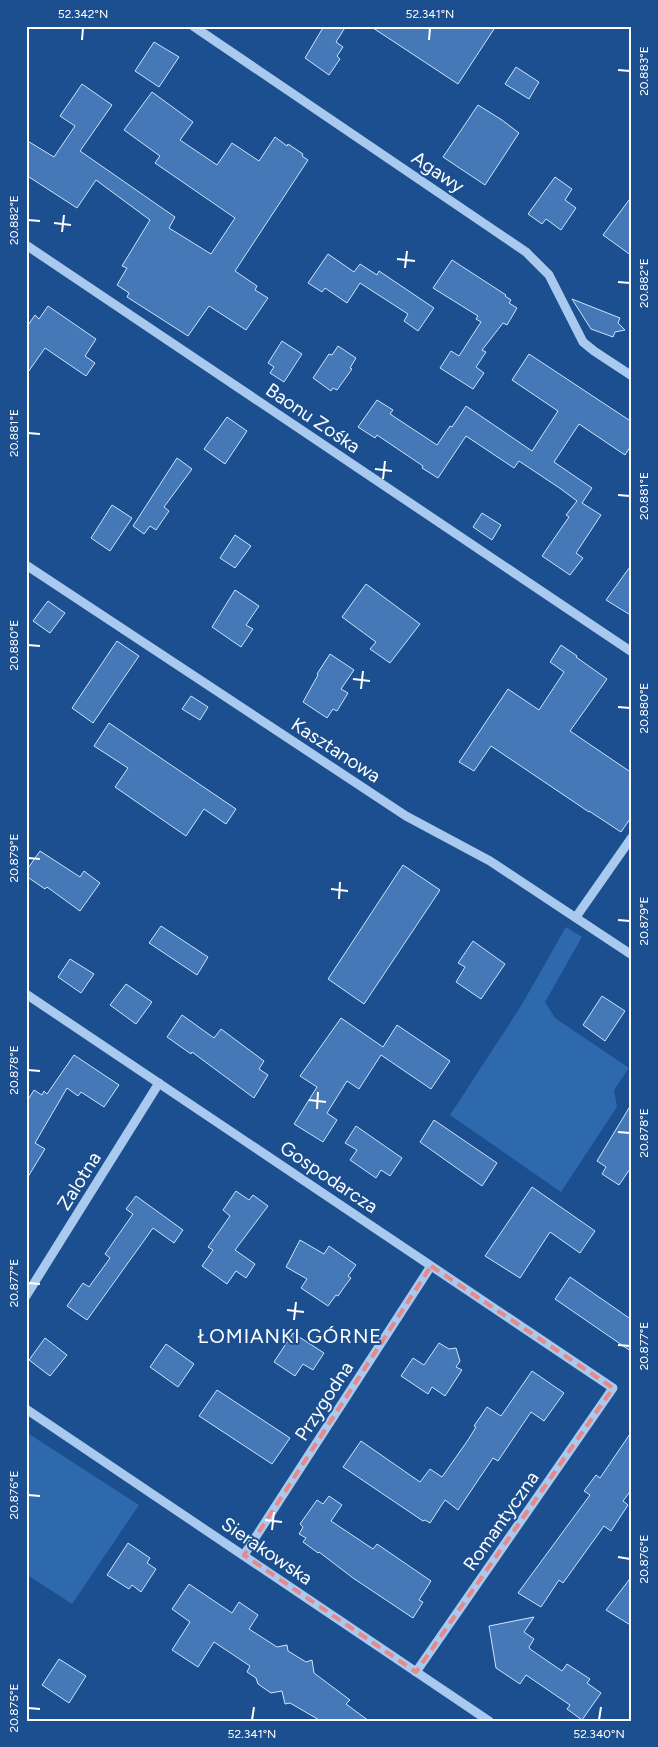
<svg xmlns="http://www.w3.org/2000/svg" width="658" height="1747" font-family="Figtree,sans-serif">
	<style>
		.green { fill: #2e69ad }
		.building { fill: #4478b7; stroke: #cfe3fa }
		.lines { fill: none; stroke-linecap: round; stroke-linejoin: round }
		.minor { stroke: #a9c9ee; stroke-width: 9 }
		.marked { fill: none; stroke: #e88989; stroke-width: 4; stroke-dasharray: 10 6; stroke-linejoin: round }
		.ticks { fill: none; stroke: #fff; stroke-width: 2 }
		.labels { text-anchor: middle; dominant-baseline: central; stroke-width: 4; stroke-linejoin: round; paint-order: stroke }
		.street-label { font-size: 19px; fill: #fff; stroke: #1b4f8f }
		.neighbourhood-label { font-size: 20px; letter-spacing: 1px; fill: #fff; stroke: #1b4f8f }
		.neatline { fill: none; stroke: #fff; stroke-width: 2 }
		.ticks-label { font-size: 12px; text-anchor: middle; fill: #fff }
	</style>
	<rect width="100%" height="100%" fill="#1b4f8f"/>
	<!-- green -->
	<g class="green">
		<polygon points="566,927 582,937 545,1002 555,1018 629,1068 614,1090 617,1107 561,1192 450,1115 521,1006"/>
		<polygon points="26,1432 139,1505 72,1604 26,1574"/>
	</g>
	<!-- building -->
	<g class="building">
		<polygon points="324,26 346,26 336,42 343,47 337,56 340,59 329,75 305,58"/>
		<polygon points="370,26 496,26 458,84"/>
		<polygon points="154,42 179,57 159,87 135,71"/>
		<polygon points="516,67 539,82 529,99 505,84"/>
		<polygon points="82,84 112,105 80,151 175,217 169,228 211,254 235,218 155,163 160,156 124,130 152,92 193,122 180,140 217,165 232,143 259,161 275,137 287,146 288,144 303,154 302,156 308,160 235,271 257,286 255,290 268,298 246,330 209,306 188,336 127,297 129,293 117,285 127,268 122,266 150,220 96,180 77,208 26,175 26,140 54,157 75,126 60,116"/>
		<polygon points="478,105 502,120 519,133 485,185 443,157"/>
		<polygon points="555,177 572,189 565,200 576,208 561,230 546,219 542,224 528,214"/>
		<polygon points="632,196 632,256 603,235"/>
		<polygon points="328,254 354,272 360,264 377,275 379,271 434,308 418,331 404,321 408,314 360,283 347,303 325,288 322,292 308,283"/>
		<polygon points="452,260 506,295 505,296 511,300 509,303 517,308 507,325 503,323 482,350 486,352 476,367 484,373 473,389 440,368 451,351 459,356 481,322 476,319 478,316 433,288"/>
		<polygon points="572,299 620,318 618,323 625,330 615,332 613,337 591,329"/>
		<polygon points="48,306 96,339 85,356 95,363 86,376 45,348 26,375 26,328 35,315 39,319"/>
		<polygon points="282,341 302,354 284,382 270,373 274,367 268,363"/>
		<polygon points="338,346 356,358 350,368 352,369 337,390 333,388 331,391 313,378 329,354 332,355"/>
		<polygon points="529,354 632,422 632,444 625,455 579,424 554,462 592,488 582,503 601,515 576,553 583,558 570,575 542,556 569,517 566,515 577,501 561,489 519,461 514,468 466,436 438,478 422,468 423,466 377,435 375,438 358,427 377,400 393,410 390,414 437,445 450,426 452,427 466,406 532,451 558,411 512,380"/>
		<polygon points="227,417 247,431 225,464 204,449"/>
		<polygon points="177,458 192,469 164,507 169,511 156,530 150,526 144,534 133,526"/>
		<polygon points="112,505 132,518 110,551 91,538"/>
		<polygon points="482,513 501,525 492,540 473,527"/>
		<polygon points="235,535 251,546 235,568 220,558"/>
		<polygon points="632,564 632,616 606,600"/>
		<polygon points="366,584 420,624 390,663 370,649 376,642 342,617"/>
		<polygon points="235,590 259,606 246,625 253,629 241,647 212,627"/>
		<polygon points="48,601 65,613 50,633 33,621"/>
		<polygon points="117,641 139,656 93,723 72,708"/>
		<polygon points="561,645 577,656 576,657 607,679 570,731 632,773 632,816 621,832 589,811 589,812 491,746 474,771 459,762 508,689 539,710 564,672 550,662"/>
		<polygon points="330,654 354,670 341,689 348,693 337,711 333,709 327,718 303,702 318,675 317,674"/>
		<polygon points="191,696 208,707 200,720 182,709"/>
		<polygon points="109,723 236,809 226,824 204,809 186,836 115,787 128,768 94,746"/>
		<polygon points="40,851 80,877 84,871 100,883 80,911 47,887 45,889 26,876 26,871"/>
		<polygon points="403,865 440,890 364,1004 328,979"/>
		<polygon points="161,926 208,957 197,975 149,943"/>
		<polygon points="473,941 505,964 481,999 456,982 465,967 458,963"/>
		<polygon points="70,959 94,974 81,993 58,977"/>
		<polygon points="126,984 152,1002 136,1024 110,1005"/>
		<polygon points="602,996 625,1011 605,1041 583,1025"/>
		<polygon points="182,1015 214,1038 221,1029 264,1061 259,1069 268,1075 254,1098 192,1052 191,1054 167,1037"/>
		<polygon points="341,1018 383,1047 397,1025 450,1061 431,1089 381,1055 359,1089 347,1081 327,1113 337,1120 323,1142 294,1124 317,1087 300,1076"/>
		<polygon points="74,1055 119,1085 104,1107 81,1092 78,1096 67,1088 35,1143 45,1149 26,1180 26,1103 34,1090 42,1095 44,1091 47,1094"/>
		<polygon points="632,1103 632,1166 619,1185 602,1174 606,1167 597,1161"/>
		<polygon points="434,1120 497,1163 482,1186 420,1142"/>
		<polygon points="356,1126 402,1158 390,1176 381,1170 376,1178 350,1160 357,1150 345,1143"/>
		<polygon points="532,1187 595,1231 580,1253 550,1232 520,1278 485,1256"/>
		<polygon points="236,1191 249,1200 253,1195 268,1206 235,1250 255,1264 246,1278 236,1271 227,1284 202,1266 213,1250 208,1247 230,1216 223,1210"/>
		<polygon points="136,1196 183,1230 174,1243 153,1228 87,1320 67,1306 83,1283 89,1287 110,1258 105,1254 133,1214 126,1209"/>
		<polygon points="300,1240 324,1254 329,1246 356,1265 348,1276 351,1278 345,1286 338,1296 336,1295 328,1306 301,1288 307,1279 286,1267"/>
		<polygon points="570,1277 632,1320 632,1352 555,1299"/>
		<polygon points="293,1333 324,1353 313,1370 303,1364 295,1376 274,1362"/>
		<polygon points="45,1338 67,1355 50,1376 29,1360"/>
		<polygon points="439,1343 449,1349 456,1348 460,1361 456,1367 462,1370 445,1396 432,1387 428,1394 401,1376 413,1358 424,1365"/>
		<polygon points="166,1344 194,1364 178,1387 150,1367"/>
		<polygon points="532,1371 564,1393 544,1421 531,1412 498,1461 493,1458 458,1510 445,1500 430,1523 425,1520 423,1521 343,1467 361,1441 420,1482 430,1469 442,1477 468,1440 476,1427 474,1426 487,1407 501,1416"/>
		<polygon points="217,1390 290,1438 272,1464 199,1416"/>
		<polygon points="632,1431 632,1489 623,1501 628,1505 611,1531 604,1526 563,1583 559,1580 541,1607 518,1593 590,1495 584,1491 596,1475 600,1478"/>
		<polygon points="329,1496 342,1505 331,1521 373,1549 377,1544 431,1581 419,1600 423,1602 413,1618 353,1578 319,1552 318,1553 303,1542 306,1538 299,1534 303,1527 300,1524 317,1500 323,1504"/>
		<polygon points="128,1543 150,1558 147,1563 156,1569 141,1592 132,1585 129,1589 107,1575"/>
		<polygon points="632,1576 632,1626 606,1610"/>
		<polygon points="189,1584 232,1613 239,1602 258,1615 249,1629 277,1647 287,1645 288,1651 306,1662 312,1660 314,1673 350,1700 346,1704 369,1721 321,1721 290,1703 285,1704 282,1691 271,1693 258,1684 256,1678 247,1672 250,1666 214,1642 198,1667 172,1650 190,1622 172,1609"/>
		<polygon points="534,1617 524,1632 534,1639 529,1647 530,1649 562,1671 567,1664 590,1679 587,1683 601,1693 582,1720 567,1709 570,1705 526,1675 520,1684 496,1668 489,1626"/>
		<polygon points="59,1659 86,1676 69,1703 42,1685"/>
	</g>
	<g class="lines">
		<!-- minor -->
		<g class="minor">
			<polyline points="193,26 526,252 549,275 583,342 594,351 632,376"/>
			<polyline points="26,245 632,652"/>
			<polyline points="26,565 406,816 490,861 632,955"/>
			<polyline points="576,917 632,837"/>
			<polyline points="26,994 613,1388 416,1672"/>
			<polyline points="26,1296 159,1083"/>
			<polyline points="26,1409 489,1721"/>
			<polyline points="244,1555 431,1266"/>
		</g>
	</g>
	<!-- marked area -->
	<path class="marked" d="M431,1266L613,1388L416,1672L244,1555Z"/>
	<!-- ticks -->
	<path class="ticks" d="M82,40L83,28M429,40L430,28M618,70L630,71M28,220L40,221M54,223L71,225M62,232L64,215M397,259L415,261M405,268L407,251M618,282L630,283M28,433L40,434M375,469L392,471M383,479L385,461M618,495L630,496M28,645L40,646M353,679L370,681M361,689L363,671M618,707L630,708M28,858L40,859M331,889L348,891M339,899L340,882M618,920L630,921M28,1070L40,1071M309,1100L326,1102M317,1109L318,1092M618,1132L630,1133M28,1283L40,1284M287,1310L304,1312M294,1320L296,1302M618,1345L630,1346M28,1495L40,1496M265,1520L282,1522M272,1530L274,1512M618,1557L630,1559M28,1708L40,1709M252,1720L254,1707M599,1720L601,1707"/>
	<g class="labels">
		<!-- street labels -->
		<g class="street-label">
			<text transform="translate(438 172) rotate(34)">Agawy</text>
			<text transform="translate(313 418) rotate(34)">Baonu Zośka</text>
			<text transform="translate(336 750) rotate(33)">Kasztanowa</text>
			<text transform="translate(329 1177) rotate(34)">Gospodarcza</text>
			<text transform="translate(79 1181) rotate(-58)">Zalotna</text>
			<text transform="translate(324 1401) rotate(-57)">Przygodna</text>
			<text transform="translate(501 1521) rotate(-55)">Romantyczna</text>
			<text transform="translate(267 1551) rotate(34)">Sierakowska</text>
		</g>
		<!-- neighbourhood labels -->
		<g class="neighbourhood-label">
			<text x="290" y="1336">ŁOMIANKI GÓRNE</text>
		</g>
	</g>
	<!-- border -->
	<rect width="658" height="1747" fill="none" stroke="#1b4f8f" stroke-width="55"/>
	<rect x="28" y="28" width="602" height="1692" class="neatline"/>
	<g class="ticks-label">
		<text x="83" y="18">52.342°N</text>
		<text x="430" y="18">52.341°N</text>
		<text transform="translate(644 71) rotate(-90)" y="4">20.883°E</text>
		<text transform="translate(14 220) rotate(-90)" y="4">20.882°E</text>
		<text transform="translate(644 283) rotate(-90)" y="4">20.882°E</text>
		<text transform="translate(14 433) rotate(-90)" y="4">20.881°E</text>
		<text transform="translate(644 496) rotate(-90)" y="4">20.881°E</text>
		<text transform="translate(14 645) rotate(-90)" y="4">20.880°E</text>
		<text transform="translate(644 708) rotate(-90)" y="4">20.880°E</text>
		<text transform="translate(14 858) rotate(-90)" y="4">20.879°E</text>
		<text transform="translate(644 921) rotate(-90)" y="4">20.879°E</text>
		<text transform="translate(14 1070) rotate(-90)" y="4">20.878°E</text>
		<text transform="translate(644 1133) rotate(-90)" y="4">20.878°E</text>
		<text transform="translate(14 1283) rotate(-90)" y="4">20.877°E</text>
		<text transform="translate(644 1346) rotate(-90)" y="4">20.877°E</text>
		<text transform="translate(14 1495) rotate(-90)" y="4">20.876°E</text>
		<text transform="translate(644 1559) rotate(-90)" y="4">20.876°E</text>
		<text transform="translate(14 1708) rotate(-90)" y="4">20.875°E</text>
		<text x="252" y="1738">52.341°N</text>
		<text x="599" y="1738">52.340°N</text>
	</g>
</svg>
